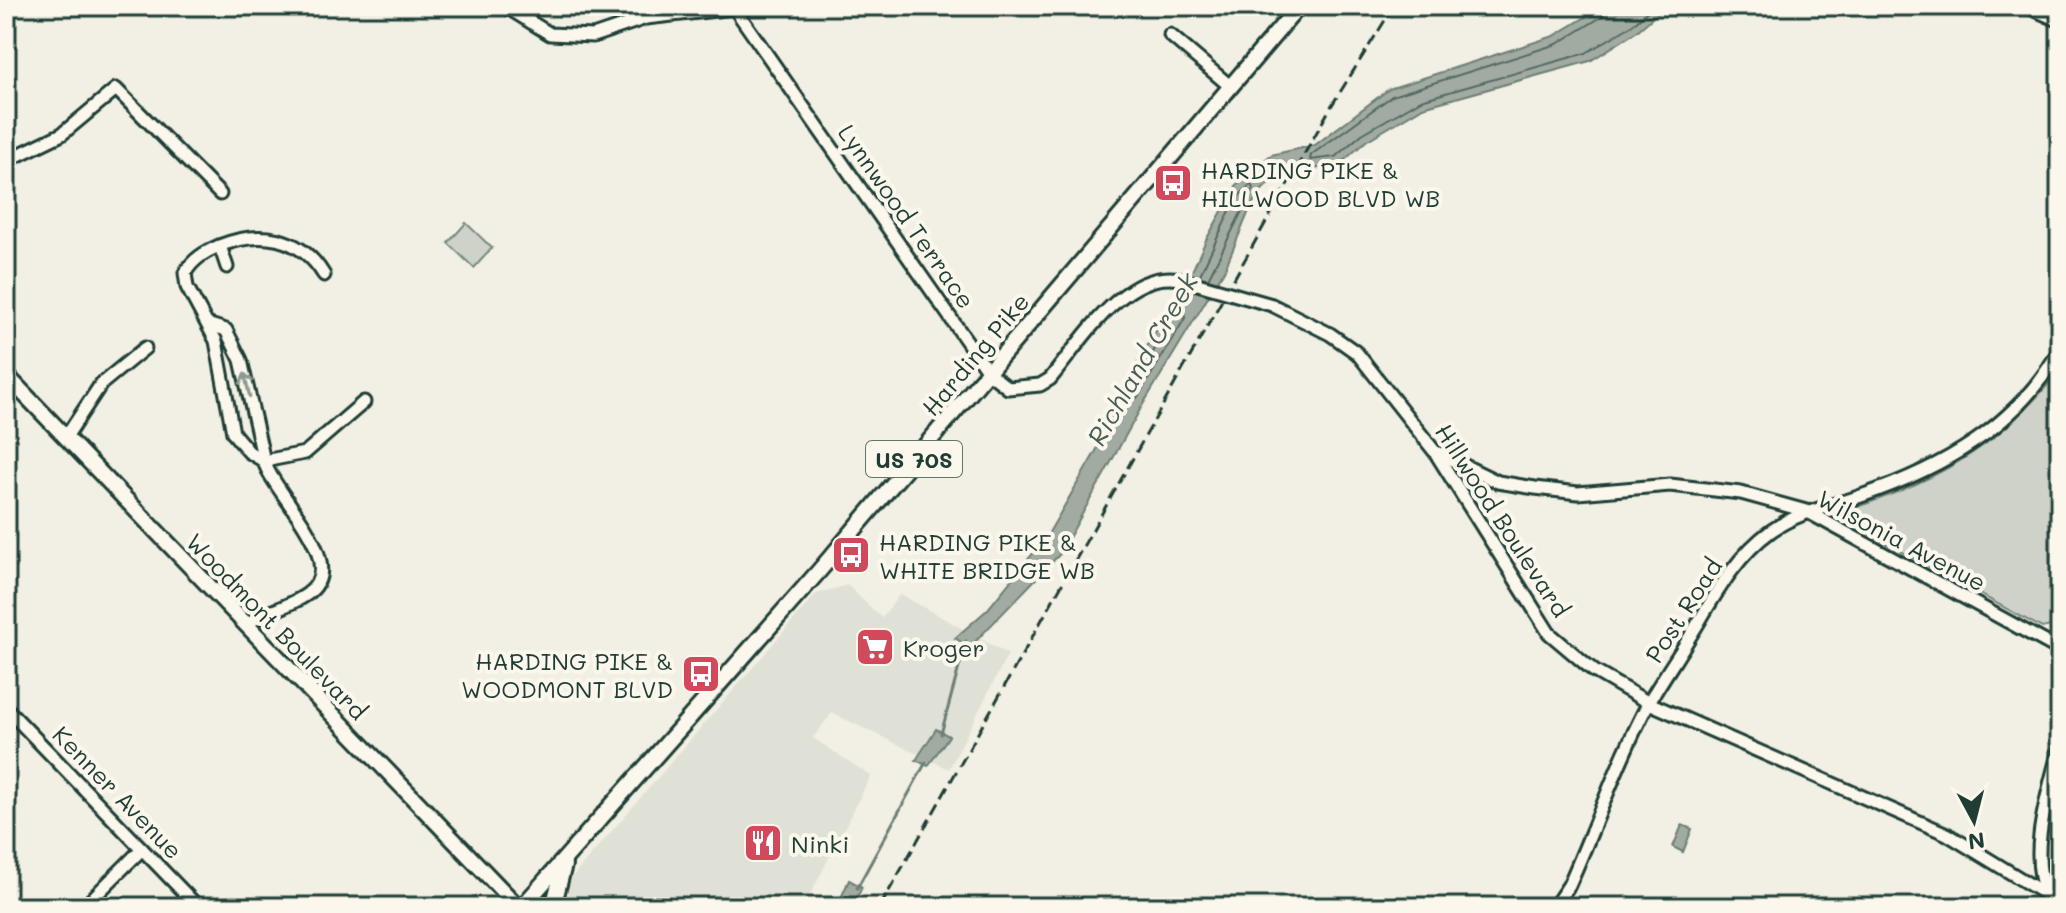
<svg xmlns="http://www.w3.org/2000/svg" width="2066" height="913" font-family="Mali,sans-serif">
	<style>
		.built { fill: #e0e1d6 }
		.green { fill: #cfd2c8; stroke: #77887e; stroke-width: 2 }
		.water { fill: #a2aba1; stroke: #6e7f75; stroke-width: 2 }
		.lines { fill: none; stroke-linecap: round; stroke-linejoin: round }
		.shore { stroke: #536960; stroke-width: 2 }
		.stream { stroke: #6e7f75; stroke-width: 3 }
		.minor-casing { stroke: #1f3d34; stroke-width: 17 }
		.major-casing { stroke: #1f3d34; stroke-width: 20 }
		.minor { stroke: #fbf7ec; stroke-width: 11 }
		.major { stroke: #fbf7ec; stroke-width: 14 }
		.rail { stroke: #1f3d34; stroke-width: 3; stroke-dasharray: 12 6; stroke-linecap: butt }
		.minor-bridge-casing { stroke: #1f3d34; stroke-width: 17; stroke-linecap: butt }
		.minor-bridge { stroke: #fbf7ec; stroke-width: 11 }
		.oneway { stroke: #8d9a90 }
		.labels { text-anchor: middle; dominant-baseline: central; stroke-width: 8; stroke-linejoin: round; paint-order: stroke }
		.shield { fill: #fbf7ec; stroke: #61756b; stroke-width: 2 }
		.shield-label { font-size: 22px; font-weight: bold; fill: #1f3d34 }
		.poi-label { font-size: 24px; fill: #1f3d34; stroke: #fbf7ec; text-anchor: start }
		.street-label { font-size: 24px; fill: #1f3d34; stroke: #fbf7ec }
		.water-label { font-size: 26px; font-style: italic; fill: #465e55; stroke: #fbf7ec }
	</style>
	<rect width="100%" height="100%" fill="#f2f0e5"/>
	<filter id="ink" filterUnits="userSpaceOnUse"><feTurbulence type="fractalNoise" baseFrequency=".0125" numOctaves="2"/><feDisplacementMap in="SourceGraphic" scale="16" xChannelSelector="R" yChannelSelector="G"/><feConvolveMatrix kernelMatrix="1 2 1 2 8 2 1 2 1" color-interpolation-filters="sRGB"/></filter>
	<g filter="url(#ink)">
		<!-- built -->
		<polygon class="built" points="847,585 882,618 900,594 1008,654 949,769 832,713 813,738 871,776 804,907 570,907 567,883 816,594"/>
		<!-- green -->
		<g class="green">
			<polygon points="466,223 492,248 474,268 448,243"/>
			<path d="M2060,369V624L2042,628L1865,532L1849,518L1854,508C1923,485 1982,456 2032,402C2042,391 2053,381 2060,369Z"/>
		</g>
		<!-- water -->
		<g class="water">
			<polygon points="1604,6 1666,6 1636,32 1590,61 1423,107 1366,141 1339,165 1293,172 1276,177 1263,189 1251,206 1224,271 1142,406 1060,554 970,647 955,638 988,609 1047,536 1096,451 1136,366 1159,325 1181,296 1206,240 1239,181 1271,155 1315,145 1389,89 1554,36"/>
			<polygon points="936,729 949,736 928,766 916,760"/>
			<polygon points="1682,825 1692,829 1683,852 1673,847"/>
			<polygon points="849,880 862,887 853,907 837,907"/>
		</g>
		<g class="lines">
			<!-- shore -->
			<g class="shore">
				<polyline points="1607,6 1603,16 1557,44 1392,96 1311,155 1310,160 1335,157 1362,134 1421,100 1586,53 1631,26 1653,6"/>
				<polyline points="1199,277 1235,200 1251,184 1253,189 1208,279"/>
				<polygon points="1179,312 1184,313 1185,318 1137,398 1132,400 1130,395 1165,330"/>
			</g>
			<!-- stream -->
			<g class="stream">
				<polyline points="941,734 966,641"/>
				<polyline points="857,888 926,762"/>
			</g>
			<!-- minor casing -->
			<g class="minor-casing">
				<g id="minor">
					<polyline points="505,6 550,34 593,36 646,18 734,8"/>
					<path d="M733,6L989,373L1008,388L1040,385L1050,379C1081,342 1125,268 1180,279"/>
					<polyline points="2026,6 2060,21"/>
					<polyline points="1170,35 1231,87"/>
					<polyline points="6,161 62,134 116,89 220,194"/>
					<polyline points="220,246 227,267"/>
					<polyline points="1272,305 1330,334 1357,353 1435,452 1549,633 1594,671 1649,703 1947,834 2060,903"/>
					<polyline points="210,325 226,330 241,360 264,461"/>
					<polyline points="66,437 101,384 145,348"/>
					<polyline points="1436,452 1498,482 1535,488 1578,493 1670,485 1741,493 1806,511 2060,650"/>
					<path d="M264,461L249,452L233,433L216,341L187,287L185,273C193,259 205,252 219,246C259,230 300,235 324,275"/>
					<path d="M245,625C264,612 287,608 306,595C353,564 273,494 264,461L305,453L364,402"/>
					<polyline points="6,708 198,907"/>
					<polyline points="84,907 142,849"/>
					<path d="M1554,907L1569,885C1596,825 1618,760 1649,702C1663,678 1679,655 1694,630C1715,595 1737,555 1771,531C1799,511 1830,507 1861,496C1942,468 2017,427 2060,349"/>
					<path d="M2043,907L2047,896C2027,853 2049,791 2060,746"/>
				</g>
			</g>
			<!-- major casing -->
			<g class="major-casing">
				<g id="major">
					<polyline points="6,375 518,907"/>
					<polyline points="522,907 819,571 1299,6"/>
					<polyline points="553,907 564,865"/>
				</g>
			</g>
			<!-- minor -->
			<use href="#minor" class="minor"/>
			<!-- major -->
			<use href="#major" class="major"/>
			<!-- rail -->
			<polyline class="rail" points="880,907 1332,105 1394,6"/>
			<!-- minor-bridge casing -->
			<g class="minor-bridge-casing">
				<polyline id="minor-bridge" points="1180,279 1272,305"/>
			</g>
			<!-- minor-bridge -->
			<use href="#minor-bridge" class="minor-bridge"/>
		</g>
		<!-- one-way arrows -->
		<defs><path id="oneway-shaft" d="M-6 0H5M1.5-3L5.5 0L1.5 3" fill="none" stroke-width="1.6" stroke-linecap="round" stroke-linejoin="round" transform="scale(2)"/></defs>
		<use class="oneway" href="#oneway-shaft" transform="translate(247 385) rotate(-103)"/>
	</g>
	<!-- icons -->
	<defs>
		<g id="bus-square" transform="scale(2)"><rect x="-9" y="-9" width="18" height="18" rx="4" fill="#d1495b" stroke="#fbf7ec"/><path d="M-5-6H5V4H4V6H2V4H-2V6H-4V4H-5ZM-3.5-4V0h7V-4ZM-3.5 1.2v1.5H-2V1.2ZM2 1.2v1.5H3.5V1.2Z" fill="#fff"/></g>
		<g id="supermarket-square" transform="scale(2)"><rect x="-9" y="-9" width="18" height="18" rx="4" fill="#d1495b" stroke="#fbf7ec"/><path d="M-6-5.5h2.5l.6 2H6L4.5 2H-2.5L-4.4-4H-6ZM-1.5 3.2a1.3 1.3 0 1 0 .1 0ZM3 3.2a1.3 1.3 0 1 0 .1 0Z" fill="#fff"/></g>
		<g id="restaurant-square" transform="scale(2)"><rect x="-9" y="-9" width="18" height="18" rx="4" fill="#d1495b" stroke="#fbf7ec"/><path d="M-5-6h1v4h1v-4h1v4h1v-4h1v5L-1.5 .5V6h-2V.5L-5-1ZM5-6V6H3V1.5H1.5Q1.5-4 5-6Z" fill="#fff"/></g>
	</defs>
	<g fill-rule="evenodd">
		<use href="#bus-square" x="1173" y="183"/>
		<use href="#bus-square" x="851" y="555"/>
		<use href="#supermarket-square" x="875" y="647"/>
		<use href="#bus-square" x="701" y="674"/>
		<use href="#restaurant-square" x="763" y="843"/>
	</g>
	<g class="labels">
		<!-- shield labels -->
		<rect class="shield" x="866" y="441" width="96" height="36" rx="6"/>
		<g class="shield-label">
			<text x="914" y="459">US 70S</text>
		</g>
		<!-- poi labels -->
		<g class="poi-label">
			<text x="1201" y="169">HARDING PIKE &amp;<tspan x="1201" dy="28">HILLWOOD BLVD WB</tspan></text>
			<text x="879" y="541">HARDING PIKE &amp;<tspan x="879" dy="28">WHITE BRIDGE WB</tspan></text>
			<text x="903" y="647">Kroger</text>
			<text x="673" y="660" text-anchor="end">HARDING PIKE &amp;<tspan x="673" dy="28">WOODMONT BLVD</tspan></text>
			<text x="791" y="843">Ninki</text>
		</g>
		<!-- street labels -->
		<g class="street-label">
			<text transform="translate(907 216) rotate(55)">Lynnwood Terrace</text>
			<text transform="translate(975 354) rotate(-50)">Harding Pike</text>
			<text transform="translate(1503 520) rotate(57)">Hillwood Boulevard</text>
			<text transform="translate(1902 540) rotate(28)">Wilsonia Avenue</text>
			<text transform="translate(1683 610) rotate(-57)">Post Road</text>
			<text transform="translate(277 626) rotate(46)">Woodmont Boulevard</text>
			<text transform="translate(118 792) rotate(46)">Kenner Avenue</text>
		</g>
		<!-- water labels -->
		<g class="water-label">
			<text transform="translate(1142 359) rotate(-60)">Richland Creek</text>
		</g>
	</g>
	<!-- margin -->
	<rect width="2066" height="913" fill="none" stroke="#fbf7ec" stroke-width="32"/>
	<rect x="16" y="16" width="2034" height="881" fill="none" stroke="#1f3d34" stroke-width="3" filter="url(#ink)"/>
	<!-- north arrow -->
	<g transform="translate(1974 821) rotate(173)" stroke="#fbf7ec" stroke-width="6" paint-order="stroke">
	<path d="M0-6L14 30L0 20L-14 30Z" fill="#1f3d34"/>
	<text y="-12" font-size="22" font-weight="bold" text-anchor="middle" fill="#1f3d34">N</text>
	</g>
</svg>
